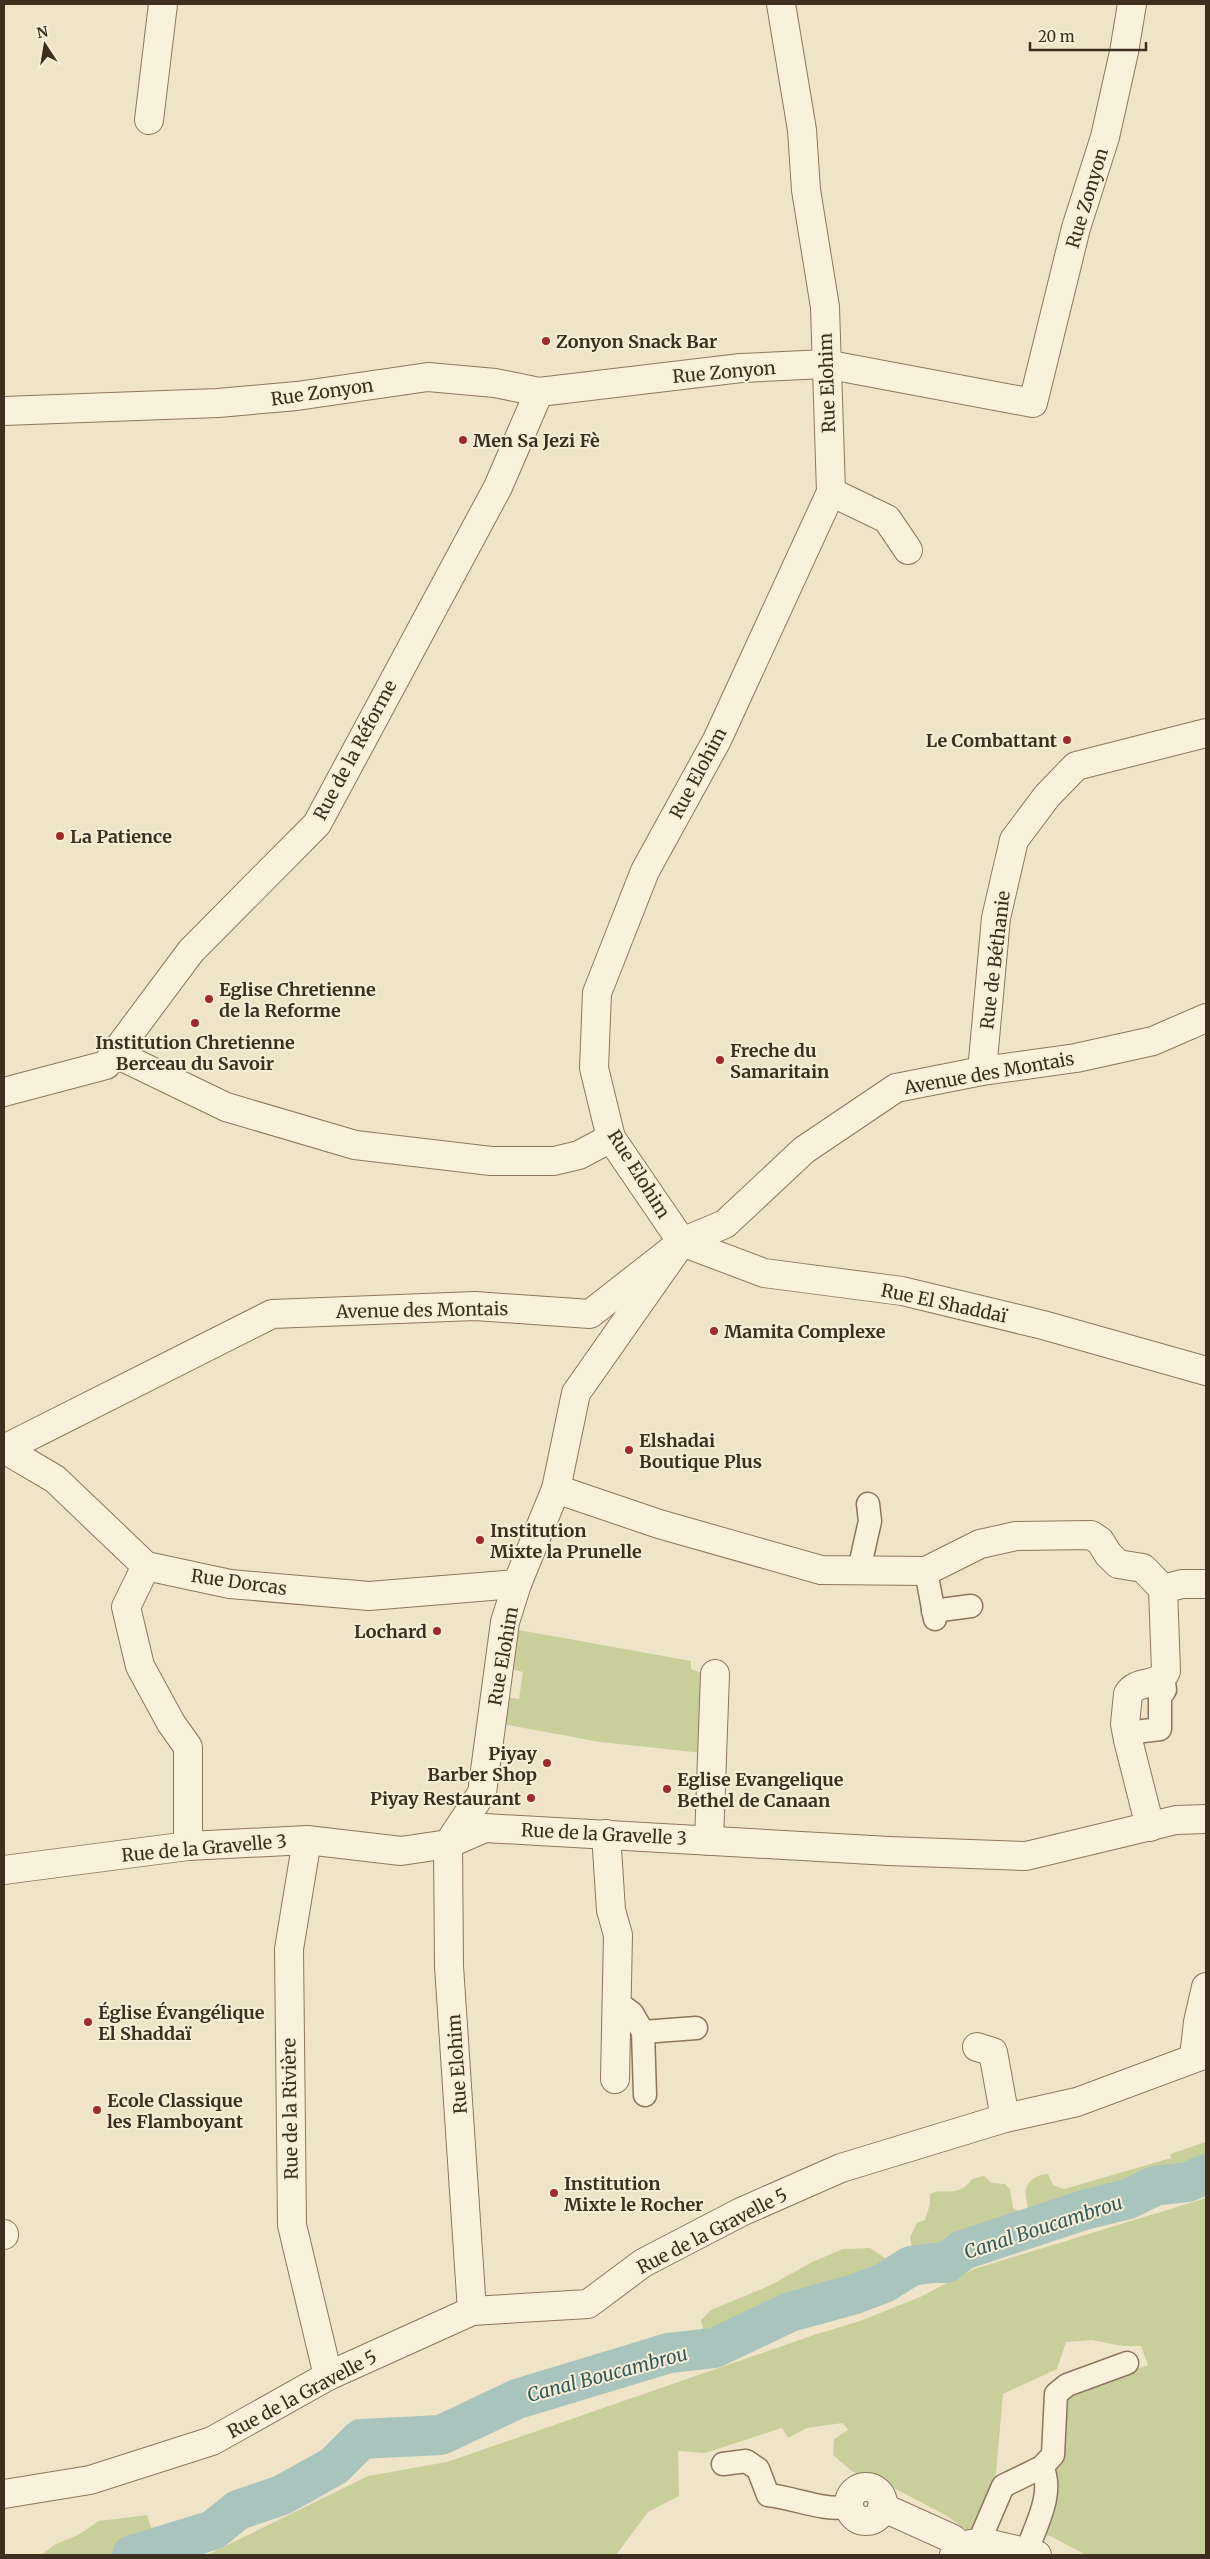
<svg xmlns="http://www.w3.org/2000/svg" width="1210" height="2559" font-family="Merriweather,serif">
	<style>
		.green { fill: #c9cf9b }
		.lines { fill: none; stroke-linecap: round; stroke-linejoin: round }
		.canal { stroke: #a9c4bc; stroke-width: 40 }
		.service-casing { stroke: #8d765c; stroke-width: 25 }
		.minor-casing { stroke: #8d765c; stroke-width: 30 }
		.service { stroke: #faf1dc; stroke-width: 22 }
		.minor { stroke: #faf1dc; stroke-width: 28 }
		.poi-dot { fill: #9e2a2b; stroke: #f7eed8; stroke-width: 2 }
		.labels { text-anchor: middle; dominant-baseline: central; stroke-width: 4; stroke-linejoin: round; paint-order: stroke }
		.street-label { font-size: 18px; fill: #3d2e20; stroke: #f7eed8 }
		.poi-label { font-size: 18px; font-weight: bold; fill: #3d2e20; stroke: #f7eed8; text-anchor: start }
		.water-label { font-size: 19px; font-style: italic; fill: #2f5d5a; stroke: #f7eed8 }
	</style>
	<rect width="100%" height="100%" fill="#f0e4c8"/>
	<!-- green -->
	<g class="green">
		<polygon points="519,1630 691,1661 691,1669 704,1674 703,1753 600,1742 502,1724 507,1697 519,1699 523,1672 512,1669"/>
		<path d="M1206,2142V2185L1186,2184L1172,2195C1169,2193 1165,2190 1161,2189C1148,2186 1131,2201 1125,2211L1108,2215L1098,2204L1092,2203L1084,2216L1078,2222L1042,2217L1033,2221L1016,2240L973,2245L955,2259L927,2260L912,2250L910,2237L917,2223L925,2220L930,2204V2194C944,2186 957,2200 972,2179L984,2176L992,2183L1005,2184L1010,2189L1013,2208L1021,2213L1028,2211C1028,2205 1025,2196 1026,2190C1027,2180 1039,2174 1048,2174L1053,2185L1064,2189L1171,2158L1170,2154Z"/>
		<polygon points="1206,2198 1206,2555 1086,2555 1050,2536 1041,2535 1064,2397 1148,2365 1141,2346 1123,2346 1092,2340 1066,2342 1057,2369 1003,2394 995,2484 971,2533 947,2516 890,2486 853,2472 833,2455 834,2439 848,2430 843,2423 807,2428 788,2438 782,2428 705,2453 678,2451 679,2496 648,2512 616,2555 207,2555 368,2476 447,2462 817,2334 860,2321 920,2297 974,2269"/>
		<polygon points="870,2248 885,2258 880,2276 846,2293 821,2312 795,2321 769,2328 747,2328 726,2337 713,2338 704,2332 701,2320 711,2310 771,2285 812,2262 843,2249"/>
		<polygon points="147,2515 154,2537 143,2555 41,2555 54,2545 78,2535 99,2521"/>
	</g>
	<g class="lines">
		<!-- canal -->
		<polyline class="canal" points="132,2555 213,2530 238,2510 282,2495 334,2466 361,2439 441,2435 517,2399 669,2353 714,2348 790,2312 852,2295 884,2283 911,2266 932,2263 946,2263 963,2250 981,2244 1084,2210 1128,2199 1155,2186 1188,2182 1206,2174"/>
		<!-- service casing -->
		<g class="service-casing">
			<g id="service">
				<polyline points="859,1570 870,1521 868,1504"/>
				<polyline points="926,1571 935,1619"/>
				<polyline points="933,1611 971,1606"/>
				<polyline points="1127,1733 1160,1729 1160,1697 1165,1690 1163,1677"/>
				<polyline points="617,2002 632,2013 643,2032 645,2095"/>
				<polyline points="643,2032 696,2028"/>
				<path d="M723,2464L746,2461L758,2469L768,2495C796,2498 821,2511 849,2507"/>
				<polyline points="978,2544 1003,2486 1042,2467 1053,2455 1056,2394 1067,2385 1127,2363"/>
				<path d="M1026,2553C1035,2527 1055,2493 1042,2467"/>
			</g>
		</g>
		<!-- minor casing -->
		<g class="minor-casing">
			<g id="minor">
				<polyline points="149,120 163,4"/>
				<polyline points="4,411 218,403 297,396 428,377 495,383 539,392 741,368 825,364 1033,403 1076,228 1105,137 1124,52 1132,4"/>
				<polyline points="831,492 887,519 908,550"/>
				<polyline points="114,1053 226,1107 355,1145 491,1161 554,1161 579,1155 611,1138"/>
				<polyline points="982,1071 996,918 1014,840 1047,796 1076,766 1206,733"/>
				<polyline points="4,1092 106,1065 191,951 317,824 498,487 539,392"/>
				<polyline points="682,1242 764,1273 902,1291 1043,1325 1206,1371"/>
				<polyline points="4,1449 272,1314 475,1306 590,1314 682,1242 725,1224 804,1150 896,1088 982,1071 1076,1058 1153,1041 1206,1018"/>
				<polyline points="4,1449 55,1479 146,1566 230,1584 369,1596 517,1584"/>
				<polyline points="556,1489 659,1524 821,1570 926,1571 980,1544 1016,1536 1091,1535 1100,1541 1108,1554 1118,1564 1143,1568 1163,1589"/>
				<polyline points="146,1566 126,1607 140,1666 171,1723 188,1747 188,1846"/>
				<path d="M1150,1827L1128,1740L1125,1724L1128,1694C1137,1679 1159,1688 1166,1671L1163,1589L1182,1584H1206"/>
				<polyline points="606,1834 611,1910 618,1935 615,2079"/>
				<polyline points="307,1840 289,1949 292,2225 328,2376"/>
				<polyline points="709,1841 715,1674"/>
				<polyline points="4,1870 188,1846 307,1840 401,1851 448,1844 485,1828 889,1851 1026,1856 1176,1820 1206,1819"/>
				<polyline points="977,2047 993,2052 1005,2118"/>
				<polyline points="1194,2057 1198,2022 1206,1987"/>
				<polyline points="4,2234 4,2235"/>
				<polyline points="472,2311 449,1966 448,1844 482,1793 505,1622 517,1584 556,1489 576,1393 682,1242 611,1138 594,1068 597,993 645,871 717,740 831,492 825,307 806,190 802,130 781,4"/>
				<circle cx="866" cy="2504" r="17"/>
				<polyline points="4,2494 90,2480 212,2441 328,2376 472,2311 588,2304 643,2263 741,2212 841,2168 1005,2118 1077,2102 1206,2054"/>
				<polyline points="882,2507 953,2539 963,2549"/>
				<polyline points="954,2555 970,2544 987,2543 1037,2555"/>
			</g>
		</g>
		<!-- service -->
		<use href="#service" class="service"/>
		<!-- minor -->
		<use href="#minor" class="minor"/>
	</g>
	<!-- markers -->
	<g class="poi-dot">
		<circle cx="546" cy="341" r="5"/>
		<circle cx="463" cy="440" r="5"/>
		<circle cx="1067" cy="740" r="5"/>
		<circle cx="60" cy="836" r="5"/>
		<circle cx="209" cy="999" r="5"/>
		<circle cx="195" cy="1023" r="5"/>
		<circle cx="720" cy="1060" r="5"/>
		<circle cx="714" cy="1331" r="5"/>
		<circle cx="629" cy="1450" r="5"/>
		<circle cx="480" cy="1540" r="5"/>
		<circle cx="437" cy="1631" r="5"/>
		<circle cx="547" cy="1763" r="5"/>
		<circle cx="667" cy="1789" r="5"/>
		<circle cx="531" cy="1798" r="5"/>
		<circle cx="88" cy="2022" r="5"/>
		<circle cx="97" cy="2110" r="5"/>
		<circle cx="554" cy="2193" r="5"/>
	</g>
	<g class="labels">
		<!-- street labels -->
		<g class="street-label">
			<text transform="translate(1087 198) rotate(-73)">Rue Zonyon</text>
			<text transform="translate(724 372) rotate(-5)">Rue Zonyon</text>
			<text transform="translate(827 383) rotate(-92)">Rue Elohim</text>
			<text transform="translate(322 392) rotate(-8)">Rue Zonyon</text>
			<text transform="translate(355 750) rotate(-62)">Rue de la Réforme</text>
			<text transform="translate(698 773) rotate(-62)">Rue Elohim</text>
			<text transform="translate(995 960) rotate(-83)">Rue de Béthanie</text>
			<text transform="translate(989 1073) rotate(-10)">Avenue des Montais</text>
			<text transform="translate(639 1174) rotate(58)">Rue Elohim</text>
			<text transform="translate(944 1303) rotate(12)">Rue El Shaddaï</text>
			<text transform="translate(422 1310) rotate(-1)">Avenue des Montais</text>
			<text transform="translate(239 1582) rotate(8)">Rue Dorcas</text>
			<text transform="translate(503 1656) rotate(-80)">Rue Elohim</text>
			<text transform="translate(604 1834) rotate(3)">Rue de la Gravelle 3</text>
			<text transform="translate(204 1848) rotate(-5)">Rue de la Gravelle 3</text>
			<text transform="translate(457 2064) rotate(-94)">Rue Elohim</text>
			<text transform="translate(290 2109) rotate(-91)">Rue de la Rivière</text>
			<text transform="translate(712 2231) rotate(-27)">Rue de la Gravelle 5</text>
			<text transform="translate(302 2394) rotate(-28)">Rue de la Gravelle 5</text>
		</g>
		<!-- poi labels -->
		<g class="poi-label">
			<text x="556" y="341">Zonyon Snack Bar</text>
			<text x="473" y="440">Men Sa Jezi Fè</text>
			<text x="1057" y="740" text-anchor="end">Le Combattant</text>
			<text x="70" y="836">La Patience</text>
			<text x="219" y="989">Eglise Chretienne<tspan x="219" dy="21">de la Reforme</tspan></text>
			<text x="195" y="1042" text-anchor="middle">Institution Chretienne<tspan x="195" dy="21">Berceau du Savoir</tspan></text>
			<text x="730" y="1050">Freche du<tspan x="730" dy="21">Samaritain</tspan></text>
			<text x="724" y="1331">Mamita Complexe</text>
			<text x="639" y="1440">Elshadai<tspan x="639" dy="21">Boutique Plus</tspan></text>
			<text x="490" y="1530">Institution<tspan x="490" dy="21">Mixte la Prunelle</tspan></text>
			<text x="427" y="1631" text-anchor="end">Lochard</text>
			<text x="537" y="1753" text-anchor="end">Piyay<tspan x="537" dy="21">Barber Shop</tspan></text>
			<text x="677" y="1779">Eglise Evangelique<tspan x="677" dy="21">Bethel de Canaan</tspan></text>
			<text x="521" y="1798" text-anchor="end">Piyay Restaurant</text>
			<text x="98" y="2012">Église Évangélique<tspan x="98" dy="21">El Shaddaï</tspan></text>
			<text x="107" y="2100">Ecole Classique<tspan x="107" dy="21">les Flamboyant</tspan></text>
			<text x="564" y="2183">Institution<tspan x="564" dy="21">Mixte le Rocher</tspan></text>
		</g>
		<!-- water labels -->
		<g class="water-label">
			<text transform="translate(1043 2227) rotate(-18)">Canal Boucambrou</text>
			<text transform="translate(607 2374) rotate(-15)">Canal Boucambrou</text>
		</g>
	</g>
	<!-- border -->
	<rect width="1210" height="2559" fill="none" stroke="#3d2e20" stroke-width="10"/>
	<!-- north arrow -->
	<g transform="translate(45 45) rotate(348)" stroke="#f7eed8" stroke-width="4" paint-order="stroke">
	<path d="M0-4L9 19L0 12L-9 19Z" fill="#3d2e20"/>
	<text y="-8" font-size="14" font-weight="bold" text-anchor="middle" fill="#3d2e20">N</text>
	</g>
	<!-- scale -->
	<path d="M1030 42v8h116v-8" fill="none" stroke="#3d2e20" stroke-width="2.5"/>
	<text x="1038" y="42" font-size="15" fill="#3d2e20" stroke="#f7eed8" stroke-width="4" paint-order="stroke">20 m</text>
</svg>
